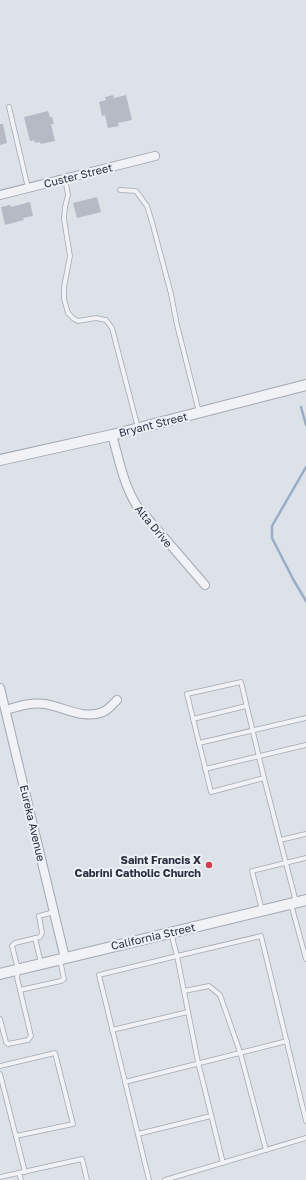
<svg xmlns="http://www.w3.org/2000/svg" width="306" height="1180" font-family="'Golos Text',sans-serif">
	<style>
		.lines { fill: none; stroke-linecap: round; stroke-linejoin: round }
		.stream { stroke: #97aec9; stroke-width: 2.5 }
		.building { fill: #b5bac5 }
		.service-casing { stroke: #a2a8b2; stroke-width: 5.5 }
		.minor-casing { stroke: #a2a8b2; stroke-width: 10 }
		.tertiary-casing { stroke: #a2a8b2; stroke-width: 12 }
		.service { stroke: #f0f2f6; stroke-width: 4 }
		.minor { stroke: #f0f2f6; stroke-width: 8 }
		.tertiary { stroke: #f0f2f6; stroke-width: 10 }
		.poi-dot { fill: #d13e4f; stroke: #edf0f5; stroke-width: 1.5 }
		.labels { text-anchor: middle; dominant-baseline: central; stroke-width: 4; stroke-linejoin: round; paint-order: stroke }
		.street-label { font-size: 11px; fill: #262e3f; stroke: #edf0f5 }
		.poi-label { font-size: 11px; font-weight: bold; fill: #262e3f; stroke: #edf0f5; text-anchor: end }
	</style>
	<rect width="100%" height="100%" fill="#dde1e8"/>
	<g class="lines">
		<!-- stream -->
		<g class="stream">
			<polyline points="301,407 306,425"/>
			<polyline points="306,467 272,526 272,538 293,579 306,601"/>
		</g>
	</g>
	<!-- building -->
	<g class="building">
		<polygon points="113,95 114,98 126,95 132,120 118,123 119,126 108,128 105,115 102,116 99,102 106,100 105,97"/>
		<polygon points="48,111 50,117 52,117 54,124 51,124 55,141 41,144 40,142 35,143 34,140 30,141 24,117"/>
		<polygon points="0,124 3,124 7,143 0,145"/>
		<polygon points="97,197 101,212 77,218 73,203"/>
		<polygon points="30,202 33,216 23,218 24,220 5,225 1,207 10,205 11,207"/>
	</g>
	<g class="lines">
		<!-- service casing -->
		<g class="service-casing">
			<g id="service">
				<polyline points="9,107 28,188"/>
				<polyline points="65,178 68,195 65,207 64,219 70,256 64,287 64,299 68,313 74,319 78,321 96,318 106,320 112,328 138,428"/>
				<polyline points="120,190 136,191 147,206 152,222 171,294 177,325 199,412"/>
				<polygon points="241,682 264,778 211,792 187,694"/>
				<polyline points="193,719 246,706"/>
				<polyline points="199,743 306,718"/>
				<polyline points="205,769 306,745"/>
				<polyline points="264,778 296,902"/>
				<polyline points="280,840 306,834"/>
				<polyline points="291,904 306,959"/>
				<polyline points="262,910 252,871 306,858"/>
				<polyline points="54,912 39,916 42,933 40,937 15,943 12,946 18,969 17,978 20,990 61,981 64,979 60,960"/>
				<polyline points="35,938 41,963"/>
				<polyline points="184,991 209,986 220,995 240,1052 266,1150"/>
				<polyline points="0,1019 6,1042 8,1044 28,1040 31,1036 20,990"/>
				<polyline points="112,1030 188,1012"/>
				<polyline points="0,1066 55,1053 73,1124 16,1136"/>
				<polyline points="0,1074 25,1172"/>
				<polyline points="125,1082 287,1041"/>
				<polyline points="138,1134 211,1116"/>
				<polyline points="223,1163 198,1062 177,956 261,936 306,1121"/>
				<polyline points="19,1173 21,1180"/>
				<polyline points="0,1177 82,1159 87,1180"/>
				<polyline points="149,1180 99,975 177,956 171,933"/>
				<polyline points="165,1180 306,1138"/>
			</g>
		</g>
		<!-- minor casing -->
		<g class="minor-casing">
			<g id="minor">
				<polyline points="0,195 155,156"/>
				<path d="M112,435C119,459 123,484 137,506L205,585"/>
				<polyline points="0,688 65,958"/>
				<path d="M6,710C19,706 32,702 45,704C64,707 83,720 103,712C108,710 113,704 117,700"/>
			</g>
		</g>
		<!-- tertiary casing -->
		<g class="tertiary-casing">
			<g id="tertiary">
				<polyline points="0,460 112,435 306,385"/>
				<polyline points="0,974 306,900"/>
			</g>
		</g>
		<!-- service -->
		<use href="#service" class="service"/>
		<!-- minor -->
		<use href="#minor" class="minor"/>
		<!-- tertiary -->
		<use href="#tertiary" class="tertiary"/>
	</g>
	<!-- markers -->
	<circle class="poi-dot" cx="209" cy="865" r="4"/>
	<g class="labels">
		<!-- street labels -->
		<g class="street-label">
			<text transform="translate(78 175) rotate(-14)">Custer Street</text>
			<text transform="translate(153 424) rotate(-14)">Bryant Street</text>
			<text transform="translate(154 526) rotate(50)">Alta Drive</text>
			<text transform="translate(33 823) rotate(77)">Eureka Avenue</text>
			<text transform="translate(153 936) rotate(-13)">California Street</text>
		</g>
		<!-- poi labels -->
		<g class="poi-label">
			<text x="201" y="859">Saint Francis X<tspan x="201" dy="13">Cabrini Catholic Church</tspan></text>
		</g>
	</g>
</svg>
